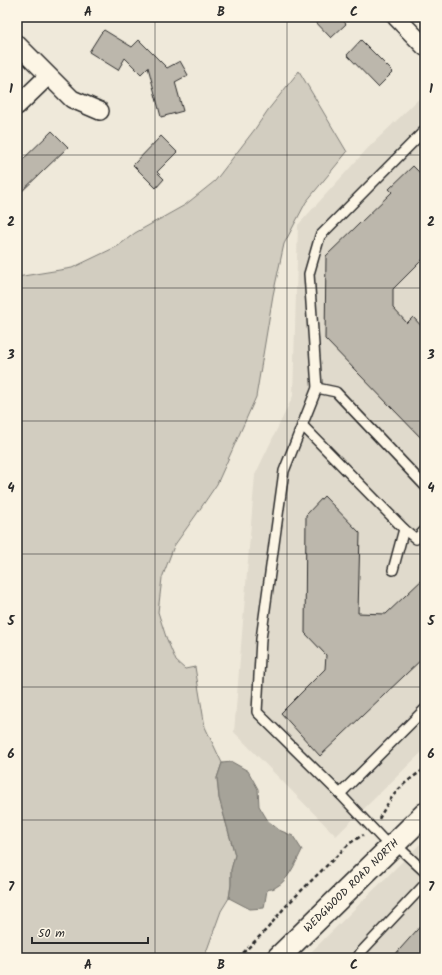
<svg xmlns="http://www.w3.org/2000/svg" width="442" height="975" font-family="Kalam,sans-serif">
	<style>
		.built { fill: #e0dacc }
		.green { fill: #d2cdc0; stroke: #7e7c76 }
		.water { fill: #a6a399; stroke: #75736d }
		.building { fill: #bcb7ac; stroke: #2b2b2b }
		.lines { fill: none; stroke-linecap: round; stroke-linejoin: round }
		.lane-casing { stroke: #2b2b2b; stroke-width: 12 }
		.street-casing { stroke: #2b2b2b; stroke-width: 20 }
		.secondary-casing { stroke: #2b2b2b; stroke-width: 25 }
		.path { stroke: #2b2b2b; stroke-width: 2.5; stroke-dasharray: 4 3; stroke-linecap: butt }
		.lane { stroke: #fcf5e5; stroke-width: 9 }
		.street { stroke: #fcf5e5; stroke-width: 17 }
		.secondary { stroke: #fcf5e5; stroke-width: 22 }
		.grid { fill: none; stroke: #2b2b2b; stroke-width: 1; stroke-opacity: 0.55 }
		.labels { text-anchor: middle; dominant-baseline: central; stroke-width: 3.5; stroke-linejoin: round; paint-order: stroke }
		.street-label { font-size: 11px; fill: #2b2b2b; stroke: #fcf5e5 }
		.neatline { fill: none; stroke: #2b2b2b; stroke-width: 1.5 }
		.grid-label { font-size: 13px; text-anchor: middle; font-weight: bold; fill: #2b2b2b }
	</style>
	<rect width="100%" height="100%" fill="#efe9da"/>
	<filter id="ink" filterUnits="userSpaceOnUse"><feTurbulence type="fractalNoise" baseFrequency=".025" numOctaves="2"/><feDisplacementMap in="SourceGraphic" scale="8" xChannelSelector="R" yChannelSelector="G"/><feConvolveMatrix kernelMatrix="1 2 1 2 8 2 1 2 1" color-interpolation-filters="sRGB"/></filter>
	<g filter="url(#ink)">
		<!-- built -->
		<g class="built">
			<polygon points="425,93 425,749 336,836 234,732 255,475 293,396 298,225 368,148"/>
			<polygon points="425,839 425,958 305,958"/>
		</g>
		<!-- green -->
		<polygon class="green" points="299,71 347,152 306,202 284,244 273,295 256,397 217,484 196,515 174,546 162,578 158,612 166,637 176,661 185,669 195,667 205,727 222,763 217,778 219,798 235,855 231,870 231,885 229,898 221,911 204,958 17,958 17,277 72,268 118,246 135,233 185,205 215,181 255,129 268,110"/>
		<!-- water -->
		<path class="water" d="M232,762L248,771L258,789L259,806L268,821L279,830L293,836L302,850C296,862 288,881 276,887C274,889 270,889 267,890L264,908L250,909L229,898L231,885V870L235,855L219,798L217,778L222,763Z"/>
		<!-- building -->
		<g class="building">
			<polygon points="311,17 340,17 346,24 331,38"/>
			<polygon points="104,30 132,47 139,40 167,68 180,61 188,75 175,82 183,111 161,117 148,67 141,74 125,58 118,70 89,52 101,33"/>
			<polygon points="361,40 393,72 378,87 347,55"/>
			<polygon points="52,131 68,147 17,196 17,165"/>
			<polygon points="161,136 177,152 157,172 164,179 156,188 133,165"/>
			<polygon points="413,166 425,178 425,257 393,289 393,308 407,323 413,317 425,330 425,442 325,339 326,256 392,192 389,189"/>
			<polygon points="324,496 360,533 358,613 386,614 425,577 425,656 320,756 281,713 325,669 326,655 305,633 306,515"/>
			<polygon points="425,921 425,958 392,958"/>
		</g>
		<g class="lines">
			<!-- lane casing -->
			<g class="lane-casing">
				<g id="lane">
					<polyline points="317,388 336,392 425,486"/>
					<polyline points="302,425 404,529 393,570"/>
					<polyline points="404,529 416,539 425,530"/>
					<polyline points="340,794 425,709"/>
					<polyline points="395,844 425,872"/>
					<polyline points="391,848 340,794 257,712 261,639 284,471 317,388 309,274 320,236 425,130"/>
					<polyline points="357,958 361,952 425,884"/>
				</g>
			</g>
			<!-- street casing -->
			<g class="street-casing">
				<g id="street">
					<polyline points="396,17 425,47"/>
					<polyline points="17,44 72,99 100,111"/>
					<polyline points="17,106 48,76"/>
				</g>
			</g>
			<!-- secondary casing -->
			<g class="secondary-casing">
				<g id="secondary">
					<path id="s1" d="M278,958L425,814"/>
				</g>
			</g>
			<!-- path -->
			<g class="path">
				<polyline points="425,64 425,75"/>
				<path d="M379,819C391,795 402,783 425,769"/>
				<polyline points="238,958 267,929 285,907 313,879 350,843 363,835"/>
			</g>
			<!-- lane -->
			<use href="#lane" class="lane"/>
			<!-- street -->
			<use href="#street" class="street"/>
			<!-- secondary -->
			<use href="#secondary" class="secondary"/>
		</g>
	</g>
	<!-- grid -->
	<path class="grid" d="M155,17V958M287,17V958M17,155H425M17,288H425M17,421H425M17,554H425M17,687H425M17,820H425"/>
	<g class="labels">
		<!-- street labels -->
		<g class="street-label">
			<text stroke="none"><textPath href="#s1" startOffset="103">WEDGWOOD ROAD NORTH</textPath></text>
		</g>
	</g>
	<!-- margin -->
	<rect width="442" height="975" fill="none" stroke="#fcf5e5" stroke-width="44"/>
	<!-- scale -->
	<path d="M32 937v6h116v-6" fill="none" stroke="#2b2b2b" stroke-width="2"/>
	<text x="38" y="937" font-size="12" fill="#2b2b2b" stroke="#fcf5e5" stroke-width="3" paint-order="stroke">50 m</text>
	<rect x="22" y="22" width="398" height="931" class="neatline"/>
	<g class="grid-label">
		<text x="88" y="16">A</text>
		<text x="221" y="16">B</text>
		<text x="354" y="16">C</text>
		<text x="11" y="93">1</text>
		<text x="431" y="93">1</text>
		<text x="11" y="226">2</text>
		<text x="431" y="226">2</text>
		<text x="11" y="359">3</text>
		<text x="431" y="359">3</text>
		<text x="11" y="492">4</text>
		<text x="431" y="492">4</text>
		<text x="11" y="625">5</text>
		<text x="431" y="625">5</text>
		<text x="11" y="758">6</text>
		<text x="431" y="758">6</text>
		<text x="11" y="891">7</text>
		<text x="431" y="891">7</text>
		<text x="88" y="969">A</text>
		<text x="221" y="969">B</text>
		<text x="354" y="969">C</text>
	</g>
</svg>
